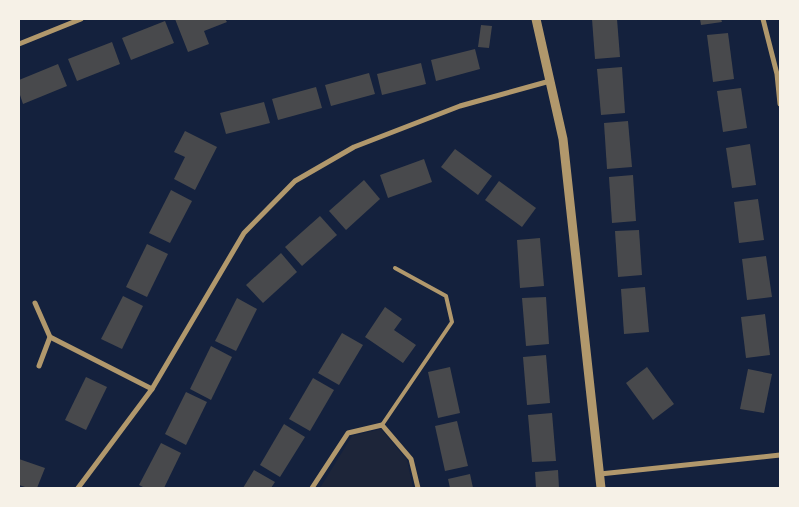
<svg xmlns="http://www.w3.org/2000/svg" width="799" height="507" font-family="'Archivo Narrow',sans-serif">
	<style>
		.green { fill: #1d2539 }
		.building { fill: #48494c }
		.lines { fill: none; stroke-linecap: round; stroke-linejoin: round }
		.service { stroke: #b1986c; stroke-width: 4 }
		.minor { stroke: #b1986c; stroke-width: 5 }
		.tertiary { stroke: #b1986c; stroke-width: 9 }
	</style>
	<rect width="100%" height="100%" fill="#14213d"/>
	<!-- green -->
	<polygon class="green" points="381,429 407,460 413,488 320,488 352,436"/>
	<!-- building -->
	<g class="building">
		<polygon points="175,19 225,19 227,22 204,31 209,44 188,52"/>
		<polygon points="592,19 617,19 620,57 595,59"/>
		<polygon points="700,19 721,19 722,22 701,25"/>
		<polygon points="165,21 174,43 131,60 122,38"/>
		<polygon points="481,25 492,26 489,48 478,47"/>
		<polygon points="728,33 734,79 713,82 707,35"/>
		<polygon points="112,42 120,64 77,81 68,59"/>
		<polygon points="475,49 480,69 436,81 431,60"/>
		<polygon points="421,63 426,84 382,95 377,74"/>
		<polygon points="58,64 67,86 23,104 19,92 19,80"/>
		<polygon points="622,67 625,113 601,115 597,69"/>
		<polygon points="369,73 375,94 331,106 325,85"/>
		<polygon points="316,87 322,108 278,120 272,99"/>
		<polygon points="741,88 747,128 723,132 717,91"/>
		<polygon points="264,102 270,123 226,134 220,113"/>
		<polygon points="628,121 632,167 607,169 604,123"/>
		<polygon points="185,131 217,147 195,190 174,179 185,157 174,152"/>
		<polygon points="750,144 756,185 732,188 726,148"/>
		<polygon points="455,149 492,176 478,195 441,167"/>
		<polygon points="424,159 432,182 388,198 380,175"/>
		<polygon points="633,175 636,221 612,223 609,177"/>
		<polygon points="364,180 380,199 346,230 329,211"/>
		<polygon points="499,181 536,208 522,227 485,200"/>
		<polygon points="171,190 192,201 170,243 149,233"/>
		<polygon points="758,199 764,240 739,243 734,202"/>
		<polygon points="320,216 337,235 302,266 285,247"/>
		<polygon points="639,230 642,275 618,277 615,231"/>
		<polygon points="540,238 544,286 520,288 517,240"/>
		<polygon points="147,244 168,254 147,297 126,287"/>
		<polygon points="281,253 297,272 263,303 246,285"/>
		<polygon points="766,256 772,297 747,300 742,259"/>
		<polygon points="645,287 649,332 624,334 621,289"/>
		<polygon points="123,296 143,306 122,349 101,339"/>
		<polygon points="546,297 549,344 526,346 522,298"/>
		<polygon points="237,298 257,309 236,351 215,341"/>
		<polygon points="385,307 402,319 394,330 416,345 403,363 365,337"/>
		<polygon points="765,314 770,355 746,358 741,317"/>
		<polygon points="342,333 363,345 339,385 318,373"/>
		<polygon points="211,346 232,357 211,400 190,389"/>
		<polygon points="546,355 550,403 527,405 523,357"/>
		<polygon points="450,367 460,413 438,418 428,372"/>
		<polygon points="647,367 674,404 653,420 626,383"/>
		<polygon points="748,369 772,374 764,413 740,409"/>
		<polygon points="86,377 107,387 86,430 65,420"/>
		<polygon points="313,378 334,390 310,431 289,419"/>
		<polygon points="186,392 207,402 186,445 165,434"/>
		<polygon points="552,413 556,461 532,462 528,415"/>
		<polygon points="457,421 468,466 445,471 435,426"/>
		<polygon points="284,424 305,437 280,477 260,465"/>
		<polygon points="161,443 181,453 164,488 145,488 139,485"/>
		<polygon points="19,459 45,468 37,488 28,488 19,485"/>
		<polygon points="254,470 275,482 271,488 243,488"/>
		<polygon points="558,470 559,488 536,488 535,472"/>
		<polygon points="470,474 473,488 450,488 448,479"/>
	</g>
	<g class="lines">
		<!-- service -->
		<polyline class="service" points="382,425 452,322 446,296 395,268"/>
		<!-- minor -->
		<g class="minor">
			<polyline points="763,19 777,74 780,104"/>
			<polyline points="19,44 81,19"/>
			<polyline points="35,303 50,337 39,366"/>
			<polyline points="50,337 152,389"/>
			<polyline points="600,474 780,455"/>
			<polyline points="78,488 152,389 244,233 295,181 354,147 460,106 550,81"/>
			<polyline points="312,488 348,433 382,425 411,459 418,488"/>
		</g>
		<!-- tertiary -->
		<polyline class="tertiary" points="536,19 563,139 601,488"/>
	</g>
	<!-- border -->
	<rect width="799" height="507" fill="none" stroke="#f6f1e7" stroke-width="40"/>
</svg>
